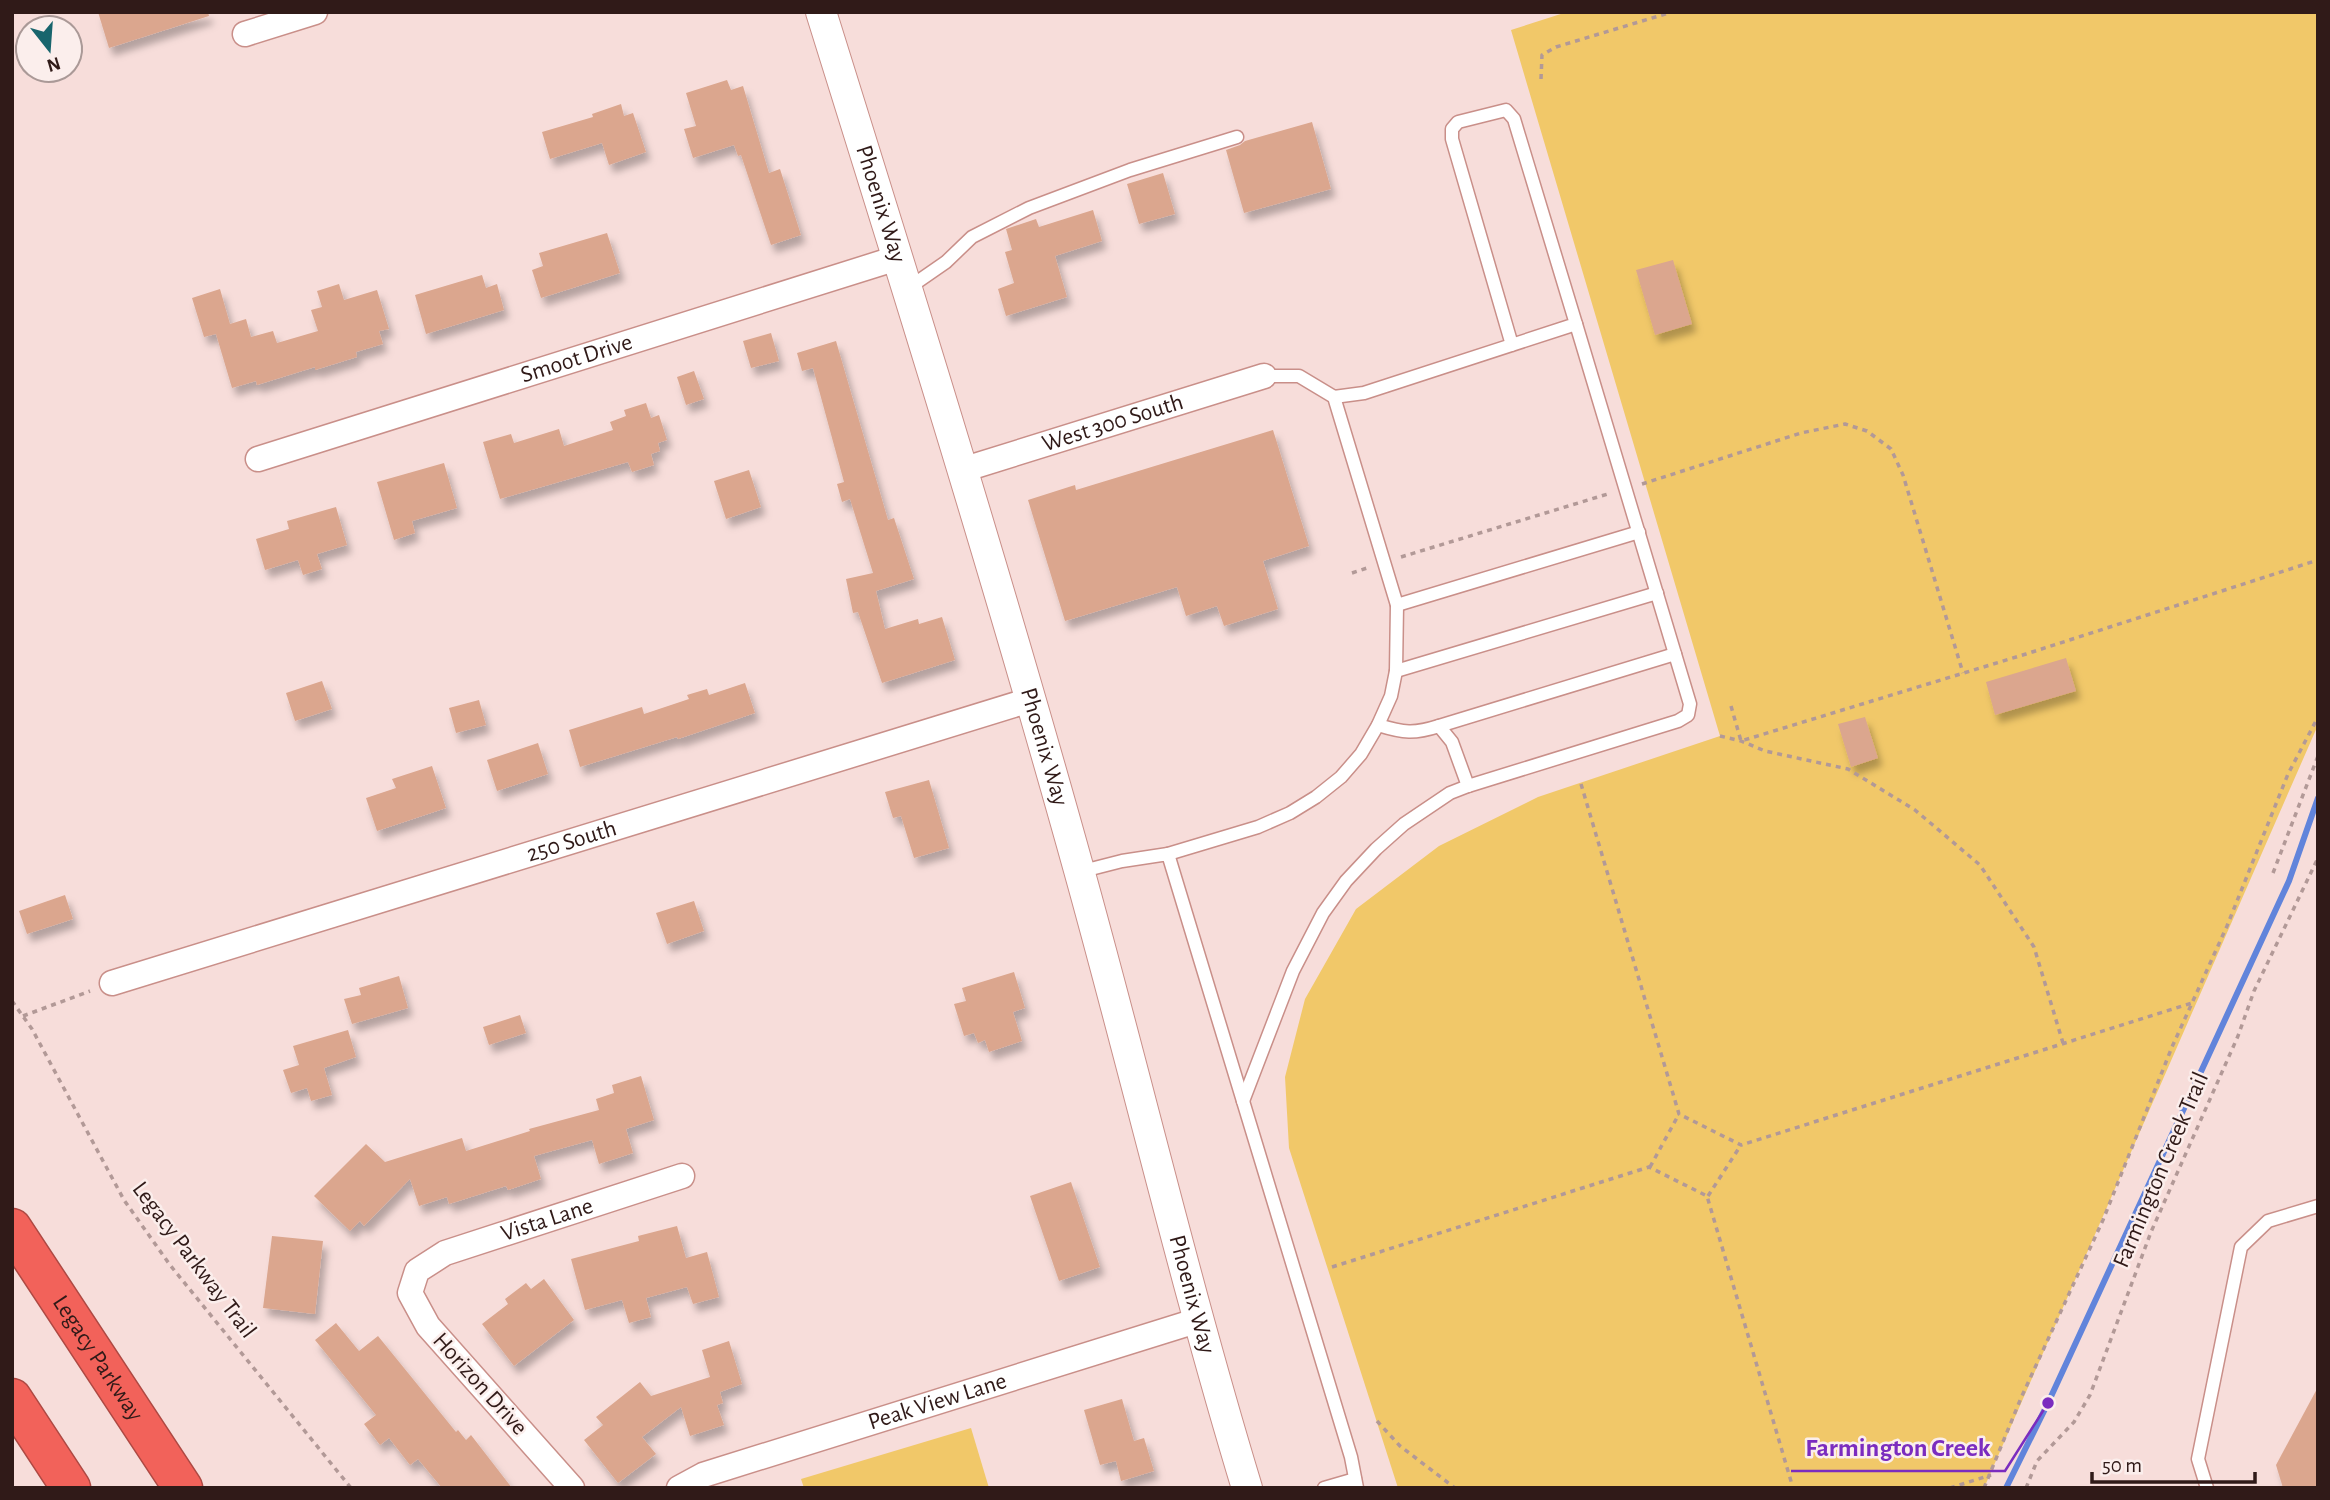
<svg xmlns="http://www.w3.org/2000/svg" width="2330" height="1500" font-family="'Alegreya Sans',sans-serif">
	<style>
		.green { fill: #f1c869 }
		.lines { fill: none; stroke-linecap: round; stroke-linejoin: round }
		.stream { stroke: #6184db; stroke-width: 6 }
		.building { fill: #dba68e; filter: url(#shadow) }
		.service-casing { stroke: #c98f89; stroke-width: 15 }
		.minor-casing { stroke: #c98f89; stroke-width: 27 }
		.tertiary-casing { stroke: #c98f89; stroke-width: 32 }
		.motorway-casing { stroke: #ae4943; stroke-width: 41 }
		.path { stroke: #b29997; stroke-width: 3.5; stroke-dasharray: 5 5; stroke-linecap: butt }
		.service { stroke: #fff; stroke-width: 12 }
		.minor { stroke: #fff; stroke-width: 24 }
		.tertiary { stroke: #fff; stroke-width: 30 }
		.motorway { stroke: #f2625a; stroke-width: 38 }
		.labels { text-anchor: middle; dominant-baseline: central; stroke-width: 5; stroke-linejoin: round; paint-order: stroke }
		.street-label { font-size: 24px; fill: #301a18; stroke: #fbeeec }
		.leader { fill: none; stroke: #7b2cbf; stroke-width: 2.5 }
		.callout-dot { fill: #7b2cbf; stroke: #fbeeec; stroke-width: 2.5 }
		.callout-label { font-size: 26px; text-anchor: middle; font-weight: bold; fill: #7b2cbf; stroke: #fbeeec; stroke-width: 5; stroke-linejoin: round; paint-order: stroke }
	</style>
	<defs>
		<filter id="shadow"><feDropShadow dx="4.5" dy="8" stdDeviation="3.5" flood-color="#0004"/></filter>
	</defs>
	<rect width="100%" height="100%" fill="#f7ddda"/>
	<!-- green -->
	<g class="green">
		<polygon points="1567,12 2318,12 2318,725 1984,1488 1398,1488 1289,1148 1285,1077 1305,999 1356,909 1439,846 1538,797 1720,736 1511,30"/>
		<polygon points="971,1428 989,1488 804,1488 801,1479"/>
	</g>
	<g class="lines">
		<!-- stream -->
		<polyline class="stream" points="2006,1488 2048,1403 2289,881 2318,798"/>
	</g>
	<!-- building -->
	<g class="building">
		<polygon points="98,12 208,12 209,16 109,48"/>
		<polygon points="727,80 731,90 743,86 769,173 780,169 801,235 771,245 741,155 738,156 734,145 693,158 684,129 696,126 686,93"/>
		<polygon points="621,104 624,116 633,113 646,152 609,165 602,143 550,159 542,132 593,117 592,114"/>
		<polygon points="1312,122 1331,189 1244,213 1226,150 1240,145 1245,141"/>
		<polygon points="1163,173 1175,214 1139,224 1127,184"/>
		<polygon points="1093,210 1102,241 1055,256 1067,297 1006,316 998,289 1014,283 1005,252 1012,250 1006,229 1036,219 1039,227"/>
		<polygon points="607,233 620,273 541,298 532,270 543,266 539,253"/>
		<polygon points="1673,260 1692,324 1655,335 1636,270"/>
		<polygon points="482,275 486,288 497,284 504,310 426,334 415,295"/>
		<polygon points="339,284 344,300 377,290 389,329 379,331 383,344 356,352 357,357 315,370 315,367 257,385 256,381 232,388 216,334 204,337 192,298 220,289 230,324 246,319 251,337 273,331 277,343 318,331 311,310 322,307 317,291"/>
		<polygon points="771,333 779,361 751,368 743,341"/>
		<polygon points="836,341 888,520 894,518 914,579 876,591 885,629 918,619 919,624 942,617 955,660 882,683 858,612 853,613 846,579 873,573 850,499 842,502 837,484 844,482 813,368 802,371 797,353"/>
		<polygon points="694,371 704,399 686,405 677,377"/>
		<polygon points="646,403 651,418 659,415 667,440 658,443 660,451 651,454 654,465 632,472 628,462 500,499 483,442 511,434 514,443 559,429 564,446 613,430 610,422 626,416 624,410"/>
		<polygon points="1273,430 1309,546 1263,561 1278,609 1224,626 1217,606 1186,616 1177,587 1065,621 1028,500 1075,485 1076,490"/>
		<polygon points="444,463 457,508 412,521 415,533 394,540 377,482"/>
		<polygon points="749,470 761,507 726,519 714,481"/>
		<polygon points="336,507 347,545 317,554 322,569 303,575 298,560 265,570 256,539 289,529 287,521"/>
		<polygon points="2066,658 2076,691 1995,715 1986,682"/>
		<polygon points="322,681 332,709 295,721 286,693"/>
		<polygon points="745,683 755,713 678,739 677,737 580,767 569,730 642,707 644,714 689,699 687,695 707,689 709,695"/>
		<polygon points="479,700 486,725 456,733 449,708"/>
		<polygon points="1865,717 1878,758 1851,767 1838,724"/>
		<polygon points="538,743 548,774 497,791 487,760"/>
		<polygon points="432,766 446,808 377,831 366,798 396,788 392,779"/>
		<polygon points="929,780 949,848 914,858 901,816 893,818 885,792"/>
		<polygon points="65,895 73,919 27,934 19,911"/>
		<polygon points="694,901 704,931 667,944 656,913"/>
		<polygon points="1014,972 1025,1008 1013,1012 1022,1041 989,1052 985,1040 978,1043 974,1033 964,1036 954,1004 966,1001 962,988"/>
		<polygon points="399,976 408,1008 352,1024 344,999 361,995 359,988"/>
		<polygon points="520,1015 526,1033 489,1045 483,1027"/>
		<polygon points="348,1030 356,1057 324,1068 332,1095 311,1101 307,1088 291,1093 283,1070 299,1065 293,1046"/>
		<polygon points="641,1076 654,1120 626,1129 633,1153 599,1164 592,1140 534,1156 541,1179 508,1190 506,1186 449,1204 447,1197 419,1206 410,1179 364,1226 360,1221 350,1231 314,1196 366,1144 385,1162 462,1138 466,1151 530,1131 529,1129 599,1110 596,1099 614,1093 612,1085"/>
		<polygon points="1071,1182 1100,1267 1059,1281 1030,1196"/>
		<polygon points="677,1226 686,1258 707,1252 719,1297 693,1304 687,1287 646,1298 651,1317 629,1323 622,1300 585,1310 571,1259 639,1241 638,1236"/>
		<polygon points="272,1236 323,1241 315,1314 263,1308"/>
		<polygon points="544,1279 574,1320 514,1366 482,1324 508,1304 505,1299 526,1283 531,1289"/>
		<polygon points="336,1323 359,1351 378,1336 456,1432 458,1430 466,1440 471,1435 512,1488 442,1488 418,1459 410,1465 389,1438 380,1445 364,1424 376,1415 315,1340"/>
		<polygon points="729,1341 742,1384 720,1392 723,1403 717,1405 724,1425 690,1436 681,1407 642,1437 656,1454 618,1483 584,1440 603,1425 596,1417 640,1382 651,1396 710,1377 702,1350"/>
		<polygon points="2318,1387 2318,1488 2283,1488 2276,1465"/>
		<polygon points="1122,1399 1134,1441 1144,1438 1154,1471 1121,1481 1116,1461 1100,1465 1084,1410"/>
	</g>
	<g class="lines">
		<!-- service casing -->
		<g class="service-casing">
			<g id="service">
				<polyline points="907,289 946,262 972,237 1029,208 1130,170 1237,137"/>
				<polyline points="1334,397 1364,393 1576,324 1514,119 1506,110 1458,122 1452,129 1452,139 1512,345"/>
				<polyline points="1397,605 1639,532"/>
				<polyline points="1396,671 1657,593"/>
				<path d="M1378,725C1404,733 1414,734 1439,726L1452,742L1468,786"/>
				<polyline points="1439,726 1675,654"/>
				<polyline points="1168,854 1258,827 1290,813 1316,797 1341,777 1361,754 1378,725 1391,696 1396,671 1397,605 1334,397 1299,376 1264,376"/>
				<polyline points="1079,872 1122,861 1168,854 1351,1457 1357,1488"/>
				<polyline points="1243,1101 1293,971 1323,913 1346,881 1376,849 1404,824 1450,793 1468,786 1678,721 1688,715 1690,704 1576,324"/>
				<polyline points="1324,1488 1355,1479"/>
				<polyline points="2207,1488 2198,1459 2241,1247 2268,1221 2318,1206"/>
			</g>
		</g>
		<!-- minor casing -->
		<g class="minor-casing">
			<g id="minor">
				<polyline points="245,34 315,12"/>
				<path id="s1" d="M258,459L897,258"/>
				<path id="s2" d="M962,470L1264,376"/>
				<path id="s3" d="M112,983L1030,700"/>
				<path id="s4" d="M572,1488L428,1326L410,1293L417,1271L445,1253L682,1176"/>
				<path id="s5" d="M679,1488L703,1475L1199,1320"/>
			</g>
		</g>
		<!-- tertiary casing -->
		<g class="tertiary-casing">
			<g id="tertiary">
				<path id="s6" d="M821,12C910,297 999,582 1079,870C1136,1075 1185,1284 1247,1488"/>
			</g>
		</g>
		<!-- motorway casing -->
		<g class="motorway-casing">
			<g id="motorway">
				<path id="s7" d="M12,1228L183,1488"/>
				<polyline points="12,1398 71,1488"/>
			</g>
		</g>
		<!-- path -->
		<g class="path">
			<polyline points="1541,79 1542,55 1556,47 1672,12"/>
			<polyline points="1642,484 1801,433 1845,424 1867,431 1891,449 1903,475 1963,673"/>
			<polyline points="1401,557 1611,493"/>
			<polyline points="1352,573 1370,567"/>
			<polyline points="1731,706 1741,741 2026,654 2318,560"/>
			<polyline points="1720,736 1741,741 1765,751 1848,769 1915,810 1980,865 2034,947 2063,1043"/>
			<polyline points="1581,784 1679,1114 1741,1145 2192,1003"/>
			<polyline points="2273,873 2318,756"/>
			<polyline points="12,1001 32,1029 124,1200 170,1265 351,1488"/>
			<polyline points="23,1016 90,991"/>
			<polyline points="1650,1167 1679,1114"/>
			<polyline points="1708,1196 1741,1145"/>
			<polyline points="1332,1267 1649,1167 1707,1196 1793,1488"/>
			<polyline points="1377,1421 1400,1446 1455,1488"/>
			<polyline points="1950,1488 1991,1475"/>
			<polyline points="1984,1488 2021,1398 2103,1220 2172,1047 2227,926 2288,774 2318,717"/>
			<polyline points="2026,1488 2037,1461 2074,1422 2090,1395 2151,1232 2238,1036 2254,991 2318,858"/>
		</g>
		<!-- service -->
		<use href="#service" class="service"/>
		<!-- minor -->
		<use href="#minor" class="minor"/>
		<!-- tertiary -->
		<use href="#tertiary" class="tertiary"/>
		<!-- motorway -->
		<use href="#motorway" class="motorway"/>
	</g>
	<g class="labels">
		<!-- street labels -->
		<g class="street-label">
			<text stroke="none"><textPath href="#s6" startOffset="201">Phoenix Way</textPath></text>
			<text stroke="none"><textPath href="#s1" startOffset="334">Smoot Drive</textPath></text>
			<text stroke="none"><textPath href="#s2" startOffset="158">West 300 South</textPath></text>
			<text stroke="none"><textPath href="#s6" startOffset="768">Phoenix Way</textPath></text>
			<text stroke="none"><textPath href="#s3" startOffset="481">250 South</textPath></text>
			<text transform="translate(2161 1170) rotate(-67)">Farmington Creek Trail</text>
			<text stroke="none"><textPath href="#s4" startOffset="418">Vista Lane</textPath></text>
			<text transform="translate(194 1260) rotate(53)">Legacy Parkway Trail</text>
			<text stroke="none"><textPath href="#s6" startOffset="1335">Phoenix Way</textPath></text>
			<text stroke="none"><textPath href="#s7" startOffset="156">Legacy Parkway</textPath></text>
			<text transform="translate(480 1384) rotate(48)">Horizon Drive</text>
			<text stroke="none"><textPath href="#s5" startOffset="273">Peak View Lane</textPath></text>
		</g>
	</g>
	<!-- callouts -->
	<path class="leader" d="M2048 1403L2005 1471H1791"/>
	<circle class="callout-dot" cx="2048" cy="1403" r="7"/>
	<g class="callout-label">
		<text x="1898" y="1456">Farmington Creek</text>
	</g>
	<!-- border -->
	<rect width="2330" height="1500" fill="none" stroke="#301a18" stroke-width="28"/>
	<!-- north arrow -->
	<g transform="translate(49 49) rotate(163)"><circle r="33" fill="#fbeeec" stroke="#aa9997" stroke-width="2"/>
	<path d="M0-5L12 26L0 18L-12 26Z" fill="#18656d"/>
	<text y="-10" font-size="19" font-weight="bold" text-anchor="middle" fill="#301a18">N</text>
	</g>
	<!-- scale -->
	<path d="M2092 1472v10h163v-10" fill="none" stroke="#301a18" stroke-width="3.5"/>
	<text x="2102" y="1472" font-size="21" fill="#301a18" stroke="#fbeeec" stroke-width="5" paint-order="stroke">50 m</text>
</svg>
